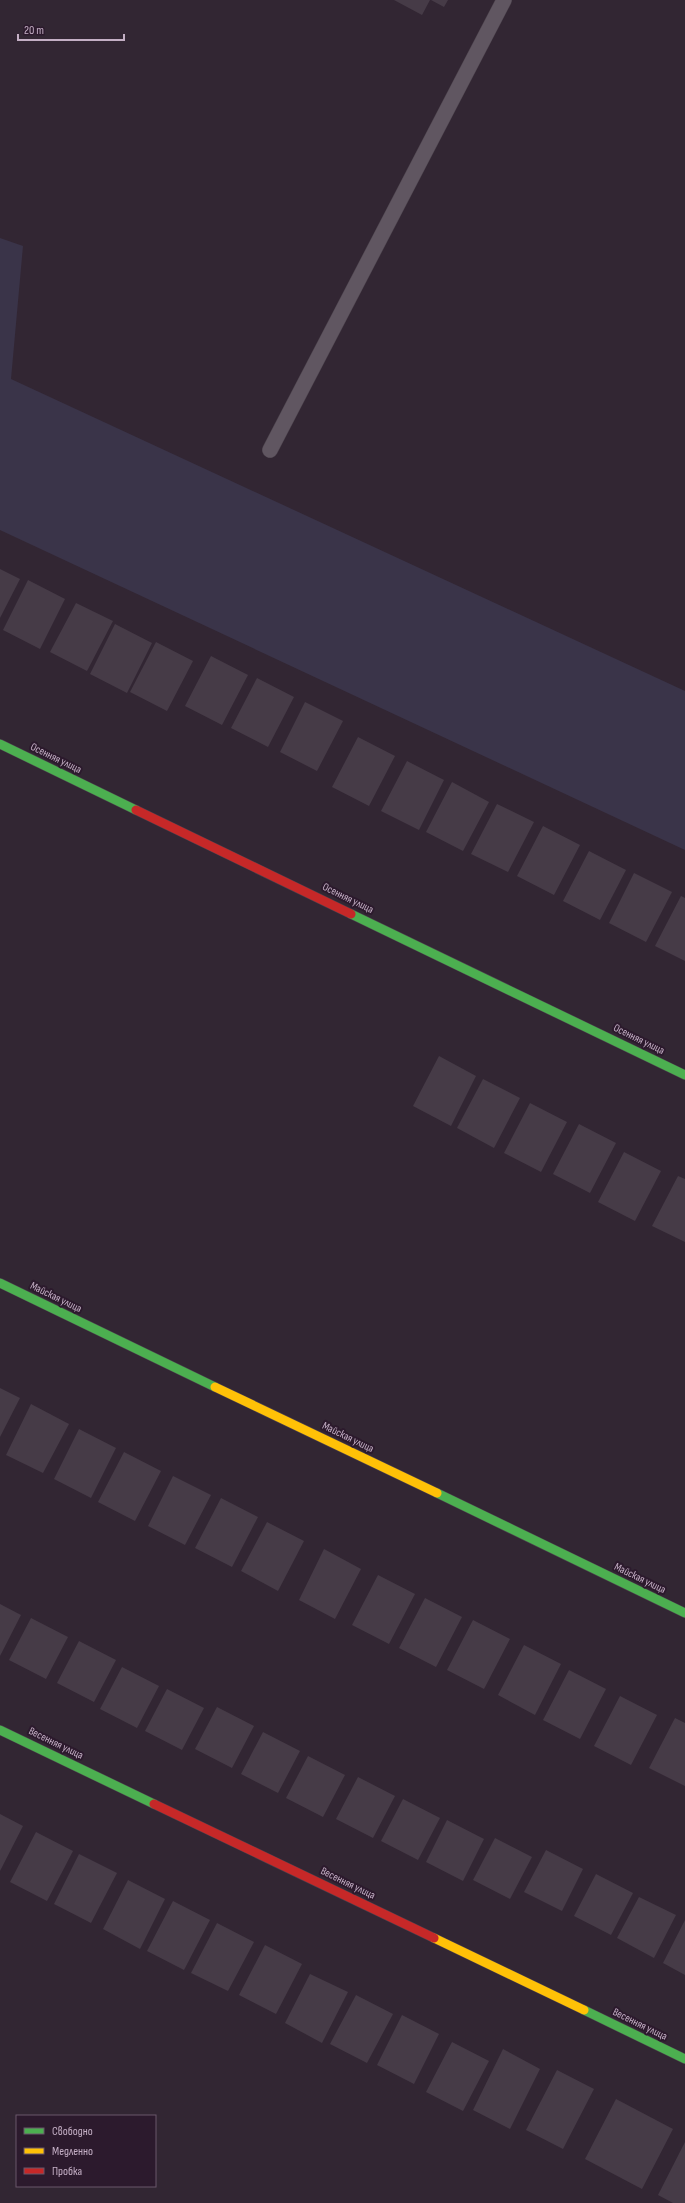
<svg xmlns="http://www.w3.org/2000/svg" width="685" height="2203" font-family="'Sofia Sans Condensed',sans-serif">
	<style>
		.green { fill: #3a3449 }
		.building { fill: #463b47 }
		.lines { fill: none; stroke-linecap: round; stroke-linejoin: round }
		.lane-casing { stroke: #4b424c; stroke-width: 16 }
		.fast-casing { stroke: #4c414d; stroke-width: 10 }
		.slow-casing { stroke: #4c414d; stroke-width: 10 }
		.jam-casing { stroke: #4c414d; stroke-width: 10 }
		.lane { stroke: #605661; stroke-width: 15 }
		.fast { stroke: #4caf50; stroke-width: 9 }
		.slow { stroke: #ffc107; stroke-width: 9 }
		.jam { stroke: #c62828; stroke-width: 9 }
		.labels { text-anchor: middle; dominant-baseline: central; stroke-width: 4; stroke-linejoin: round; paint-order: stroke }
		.street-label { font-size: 11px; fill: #c4afc5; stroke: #2c1a2d }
	</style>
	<rect width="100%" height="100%" fill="#322633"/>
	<!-- green -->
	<polygon class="green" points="0,238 23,246 11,379 685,691 685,850 0,530"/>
	<!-- building -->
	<g class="building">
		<polygon points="394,0 430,0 422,15"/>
		<polygon points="431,0 448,0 444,7"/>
		<polygon points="0,569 20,579 0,618"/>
		<polygon points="28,580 65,599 40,649 3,630"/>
		<polygon points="76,603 113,621 87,671 50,652"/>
		<polygon points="115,624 152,643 127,693 90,674"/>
		<polygon points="156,642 193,661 167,711 130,692"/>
		<polygon points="211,656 248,675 222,725 185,706"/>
		<polygon points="257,678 294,697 268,747 231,728"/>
		<polygon points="305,702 343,721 317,771 280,752"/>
		<polygon points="358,737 395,756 369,806 332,787"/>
		<polygon points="407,761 444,780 419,830 381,811"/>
		<polygon points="452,782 489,802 463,851 426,832"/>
		<polygon points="497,804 534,822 508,872 471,854"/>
		<polygon points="543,826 580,845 554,895 517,876"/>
		<polygon points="589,851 626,870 600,920 563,901"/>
		<polygon points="634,873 672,892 646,942 609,923"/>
		<polygon points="681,896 685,898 685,961 655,946"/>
		<polygon points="439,1056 476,1076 451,1126 413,1106"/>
		<polygon points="483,1079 520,1098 494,1148 457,1128"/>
		<polygon points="530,1103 567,1122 541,1172 504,1153"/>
		<polygon points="579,1124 616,1143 590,1193 553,1174"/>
		<polygon points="624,1152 661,1171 635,1221 598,1202"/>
		<polygon points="678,1176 685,1179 685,1242 652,1226"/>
		<polygon points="0,1388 20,1398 0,1437"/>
		<polygon points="31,1404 69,1424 43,1473 6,1455"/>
		<polygon points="79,1429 116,1448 91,1498 54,1479"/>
		<polygon points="124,1452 161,1471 135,1521 98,1502"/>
		<polygon points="173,1476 211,1495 185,1545 148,1526"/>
		<polygon points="221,1498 258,1517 232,1567 195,1548"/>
		<polygon points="267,1522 304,1541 278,1591 241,1571"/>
		<polygon points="324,1549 361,1569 335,1619 299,1600"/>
		<polygon points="378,1575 415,1594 389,1644 352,1625"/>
		<polygon points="425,1598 462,1617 436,1667 399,1648"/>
		<polygon points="0,1604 21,1615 0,1656"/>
		<polygon points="31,1618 68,1637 46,1679 9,1660"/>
		<polygon points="473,1620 510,1639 484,1689 447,1670"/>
		<polygon points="79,1641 116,1660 94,1702 57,1683"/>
		<polygon points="524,1645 561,1664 535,1715 498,1695"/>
		<polygon points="122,1667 159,1686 137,1728 100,1709"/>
		<polygon points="569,1670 606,1689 580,1739 543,1720"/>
		<polygon points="167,1689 204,1708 182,1750 145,1731"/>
		<polygon points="620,1696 657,1715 631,1765 594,1746"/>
		<polygon points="217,1707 254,1726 232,1768 195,1749"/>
		<polygon points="675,1718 685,1723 685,1786 649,1768"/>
		<polygon points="263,1732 300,1751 278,1793 241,1774"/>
		<polygon points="308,1756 345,1775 323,1817 286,1798"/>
		<polygon points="358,1777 395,1796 373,1838 336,1819"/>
		<polygon points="403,1799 440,1818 418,1860 381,1841"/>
		<polygon points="0,1814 23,1826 0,1871"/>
		<polygon points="447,1820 484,1839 463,1881 426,1862"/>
		<polygon points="36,1832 73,1851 47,1901 10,1882"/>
		<polygon points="495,1838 532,1857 510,1899 473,1880"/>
		<polygon points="546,1850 583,1869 562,1911 524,1892"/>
		<polygon points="79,1854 117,1873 91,1923 54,1904"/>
		<polygon points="596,1874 633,1893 611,1935 574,1916"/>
		<polygon points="128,1880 165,1899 140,1949 103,1929"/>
		<polygon points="639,1897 676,1915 654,1958 617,1938"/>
		<polygon points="173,1901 210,1920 184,1970 147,1951"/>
		<polygon points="685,1920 685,1975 663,1963"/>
		<polygon points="217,1923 254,1942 228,1991 191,1973"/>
		<polygon points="265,1945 302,1964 276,2014 239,1995"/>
		<polygon points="310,1974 348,1992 322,2043 285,2023"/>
		<polygon points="356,1995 393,2014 367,2063 330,2044"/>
		<polygon points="402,2015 439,2034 414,2084 377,2065"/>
		<polygon points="452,2042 489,2061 463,2111 426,2092"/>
		<polygon points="503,2049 540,2069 510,2129 473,2110"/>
		<polygon points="557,2070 594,2089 563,2149 526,2130"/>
		<polygon points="616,2099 673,2129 642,2189 585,2159"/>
		<polygon points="685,2142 685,2203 673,2203 658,2195"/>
	</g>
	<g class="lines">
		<!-- lane casing -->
		<g class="lane-casing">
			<polyline id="lane" points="270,450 504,0"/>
		</g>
		<!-- fast casing -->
		<g class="fast-casing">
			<g id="fast">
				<polyline points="0,744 136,810"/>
				<polyline points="351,914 685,1075"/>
				<polyline points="0,1283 215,1387"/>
				<polyline points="437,1493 685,1613"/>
				<polyline points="0,1730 154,1804"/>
				<polyline points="584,2010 685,2059"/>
			</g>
		</g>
		<!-- slow casing -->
		<g class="slow-casing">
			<g id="slow">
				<polyline points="215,1387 437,1493"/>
				<polyline points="434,1938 584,2010"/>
			</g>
		</g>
		<!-- jam casing -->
		<g class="jam-casing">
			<g id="jam">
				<polyline points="136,810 351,914"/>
				<polyline points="154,1804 434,1938"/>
			</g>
		</g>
		<!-- lane -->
		<use href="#lane" class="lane"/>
		<!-- fast -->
		<use href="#fast" class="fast"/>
		<!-- slow -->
		<use href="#slow" class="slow"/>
		<!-- jam -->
		<use href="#jam" class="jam"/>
	</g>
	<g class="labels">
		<!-- street labels -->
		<g class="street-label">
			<text transform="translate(56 758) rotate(26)">Осенняя улица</text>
			<text transform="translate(348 898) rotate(26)">Осенняя улица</text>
			<text transform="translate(639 1039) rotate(26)">Осенняя улица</text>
			<text transform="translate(56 1297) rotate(26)">Майская улица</text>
			<text transform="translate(348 1437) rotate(26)">Майская улица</text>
			<text transform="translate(640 1578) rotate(26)">Майская улица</text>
			<text transform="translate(56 1743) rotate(26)">Весенняя улица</text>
			<text transform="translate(348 1883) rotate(26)">Весенняя улица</text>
			<text transform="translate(640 2024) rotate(26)">Весенняя улица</text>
		</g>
	</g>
	<!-- legend -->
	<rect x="16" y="2115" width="140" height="72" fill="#2c1a2d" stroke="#69566a"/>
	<rect x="24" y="2128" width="20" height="6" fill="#4caf50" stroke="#69566a"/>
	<text x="52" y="2135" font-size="12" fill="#c4afc5">Свободно</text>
	<rect x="24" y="2148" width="20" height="6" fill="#ffc107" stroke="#69566a"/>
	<text x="52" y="2155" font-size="12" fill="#c4afc5">Медленно</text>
	<rect x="24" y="2168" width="20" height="6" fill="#c62828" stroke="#69566a"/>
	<text x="52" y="2175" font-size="12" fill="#c4afc5">Пробка</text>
	<!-- scale -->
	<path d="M18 34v6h106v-6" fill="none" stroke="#c4afc5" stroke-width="2"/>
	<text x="24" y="34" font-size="12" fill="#c4afc5" stroke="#2c1a2d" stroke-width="3" paint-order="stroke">20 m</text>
</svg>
